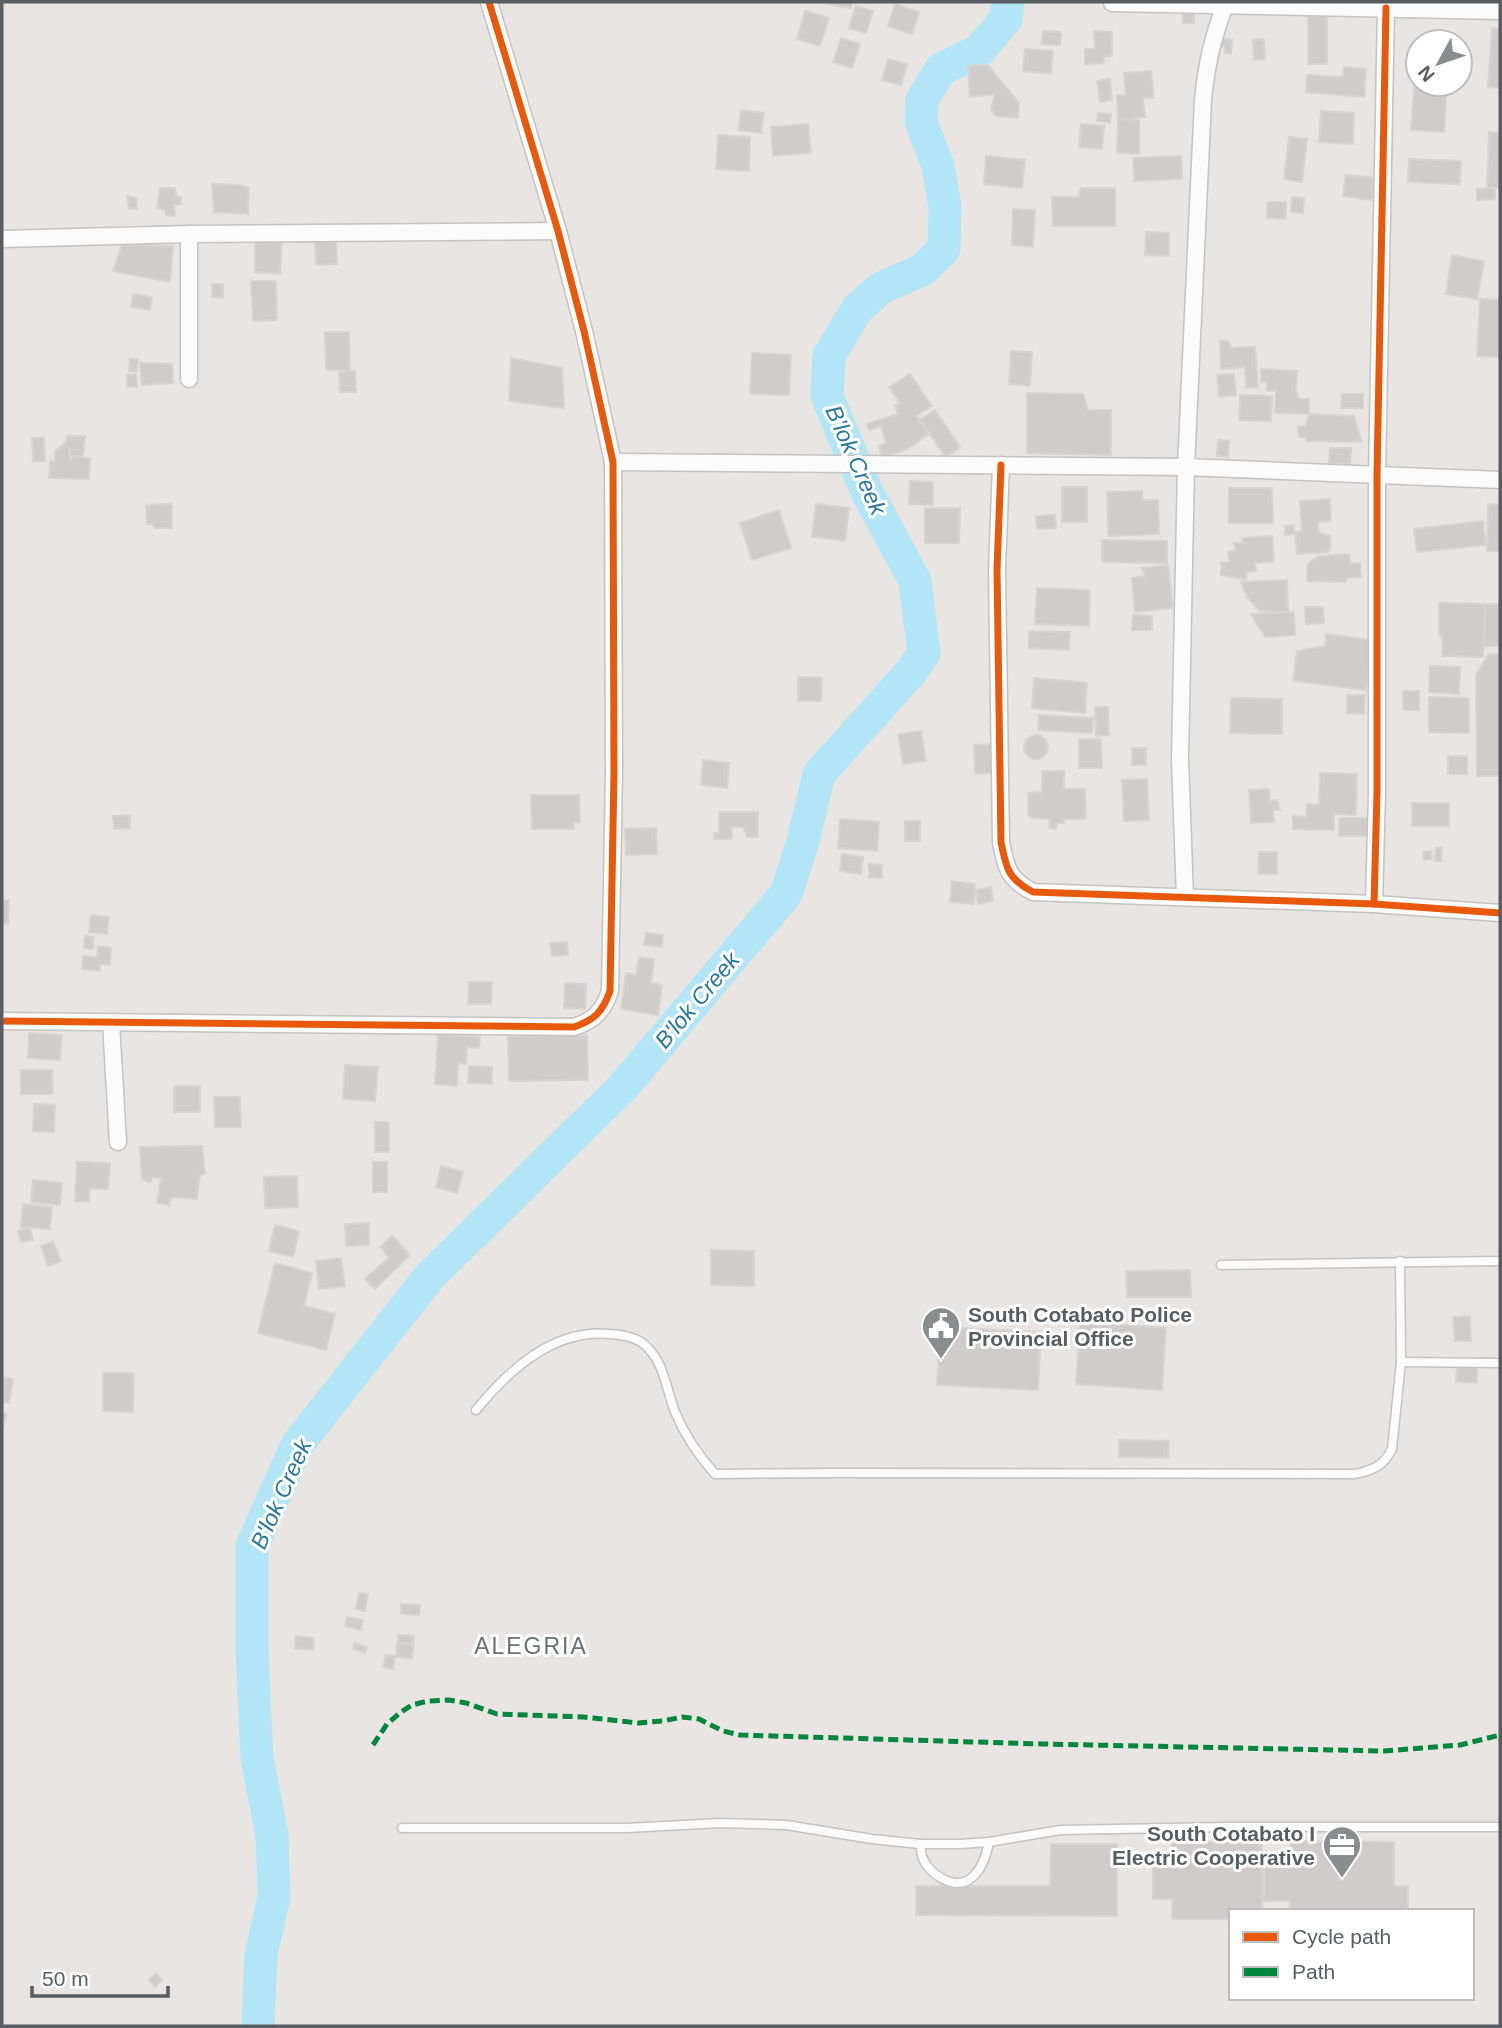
<svg xmlns="http://www.w3.org/2000/svg" width="1502" height="2028" font-family="Helvetica,sans-serif">
	<style>
		.lines { fill: none; stroke-linecap: round; stroke-linejoin: round }
		.river { stroke: #b2e6f6; stroke-width: 33 }
		.building { fill: #cfcccb; stroke: #d8d4d1; stroke-width: 2 }
		.lane-casing { stroke: #c3c3c3; stroke-width: 11 }
		.street-casing { stroke: #c3c3c3; stroke-width: 19 }
		.lane { stroke: #fcfbfb; stroke-width: 8 }
		.street { stroke: #fcfbfb; stroke-width: 16 }
		.quiet { stroke: #00873e; stroke-width: 5; stroke-dasharray: 10 5; stroke-linecap: butt }
		.cycleway-casing { stroke: #fff; stroke-width: 11 }
		.cycleway { stroke: #e8590c; stroke-width: 7 }
		.labels { text-anchor: middle; dominant-baseline: central; stroke-width: 6; stroke-linejoin: round; paint-order: stroke }
		.poi-label { font-size: 21px; font-weight: bold; fill: #575d61; stroke: #fff; text-anchor: start }
		.water-label { font-size: 23px; font-style: italic; fill: #2b789d; stroke: #fff }
		.neighbourhood-label { font-size: 23px; letter-spacing: 2px; fill: #687073; stroke: #fff }
	</style>
	<rect width="100%" height="100%" fill="#e8e5e2"/>
	<g class="lines">
		<!-- river -->
		<polyline class="river" points="258,2026 261,1955 274,1897 272,1835 257,1758 252,1651 252,1546 297,1445 430,1276 623,1087 786,894 803,841 819,774 911,672 924,653 915,581 867,492 827,396 829,356 857,309 881,288 922,270 944,249 945,207 938,166 921,122 922,100 941,69 979,51 1006,19 1008,2"/>
	</g>
	<!-- building -->
	<g class="building">
		<polygon points="827,2 852,2 851,8 826,4"/>
		<polygon points="895,4 919,12 912,34 888,26"/>
		<polygon points="856,6 873,11 866,33 849,28"/>
		<polygon points="805,11 829,18 820,46 797,39"/>
		<polygon points="1182,13 1194,13 1194,23 1183,23"/>
		<rect x="1308" y="16" width="19" height="48"/>
		<polygon points="1492,28 1500,29 1500,88 1488,87"/>
		<polygon points="1043,31 1061,32 1060,45 1041,44"/>
		<polygon points="1094,31 1112,32 1112,56 1105,56 1103,63 1085,64 1085,49 1095,49"/>
		<polygon points="841,38 860,44 852,68 833,62"/>
		<polygon points="1221,39 1232,39 1231,54 1225,53 1225,47 1221,47"/>
		<polygon points="1264,39 1265,59 1254,60 1253,40"/>
		<polygon points="1025,49 1053,51 1051,74 1023,71"/>
		<polygon points="888,59 907,64 901,85 882,80"/>
		<polygon points="988,65 1019,103 1018,118 996,116 991,110 995,94 970,97 968,66"/>
		<polygon points="1344,67 1366,69 1364,97 1306,92 1307,75 1343,77"/>
		<polygon points="1151,71 1154,98 1143,98 1145,117 1118,119 1117,95 1126,95 1124,73"/>
		<polygon points="1415,76 1418,76 1418,84 1447,84 1444,132 1411,130"/>
		<polygon points="1110,79 1112,100 1100,102 1097,81"/>
		<polygon points="741,110 764,113 761,133 738,130"/>
		<polygon points="1321,111 1354,113 1353,144 1319,142"/>
		<polygon points="1098,113 1111,114 1110,123 1097,121"/>
		<polygon points="1118,119 1139,120 1139,154 1117,153"/>
		<polygon points="808,124 811,153 773,156 771,127"/>
		<polygon points="1081,124 1104,126 1102,149 1079,147"/>
		<polygon points="1489,132 1500,133 1500,188 1487,188"/>
		<polygon points="718,135 750,137 749,171 716,169"/>
		<polygon points="1289,137 1307,139 1302,182 1284,179"/>
		<polygon points="986,156 1025,160 1022,188 984,184"/>
		<polygon points="1181,156 1182,179 1134,181 1133,158"/>
		<polygon points="1409,159 1461,161 1460,184 1408,182"/>
		<polygon points="1346,175 1375,178 1372,200 1343,196"/>
		<polygon points="212,184 237,185 249,188 248,214 214,212"/>
		<polygon points="160,188 175,188 176,196 181,198 181,204 174,205 175,216 166,215 166,211 157,208"/>
		<polygon points="1081,188 1115,188 1115,226 1053,226 1052,197 1078,197"/>
		<polygon points="1495,188 1495,199 1477,200 1477,189"/>
		<polygon points="127,196 136,198 137,209 129,208"/>
		<polygon points="1292,197 1304,198 1303,213 1291,212"/>
		<polygon points="1267,202 1286,202 1286,219 1267,218"/>
		<polygon points="1013,209 1035,210 1033,247 1012,245"/>
		<polygon points="1146,232 1169,233 1169,256 1145,255"/>
		<polygon points="255,239 282,243 280,274 255,272"/>
		<polygon points="315,242 336,242 337,264 316,265"/>
		<polygon points="122,245 173,246 170,282 113,271"/>
		<polygon points="1452,255 1484,261 1477,299 1446,294"/>
		<polygon points="251,281 276,281 277,320 253,321"/>
		<polygon points="212,284 223,284 223,298 212,297"/>
		<polygon points="133,294 152,297 150,310 131,307"/>
		<polygon points="1480,299 1500,300 1500,357 1477,356"/>
		<polygon points="325,332 349,332 350,370 326,370"/>
		<polygon points="1220,341 1228,341 1231,348 1255,347 1258,387 1246,388 1245,367 1221,369"/>
		<polygon points="1011,351 1032,352 1030,386 1009,384"/>
		<polygon points="752,353 791,355 789,395 750,394"/>
		<polygon points="511,358 562,368 564,408 509,401"/>
		<polygon points="130,359 138,359 137,371 129,371"/>
		<polygon points="140,363 172,364 173,383 142,385"/>
		<polygon points="1261,369 1297,371 1296,390 1299,399 1309,399 1309,414 1275,413 1276,391 1267,391 1267,382 1261,382"/>
		<polygon points="355,371 356,392 340,392 339,372"/>
		<polygon points="136,374 137,387 127,386 127,375"/>
		<polygon points="910,374 932,406 916,416 929,434 906,450 882,457 879,446 886,443 881,426 869,430 867,424 898,414 895,405 900,403 889,387"/>
		<polygon points="1234,374 1236,395 1219,397 1217,375"/>
		<polygon points="1027,393 1083,394 1088,410 1111,410 1111,455 1027,453"/>
		<polygon points="1342,394 1363,394 1363,408 1341,408"/>
		<polygon points="1240,395 1272,396 1271,421 1239,420"/>
		<polygon points="935,410 960,447 946,457 920,420"/>
		<polygon points="1309,414 1354,416 1362,442 1307,441 1306,437 1299,437 1298,426 1305,426"/>
		<polygon points="67,436 85,436 83,456 70,456 70,448 69,450 70,462 73,457 90,458 89,479 49,478 50,461 55,462 55,451 66,442"/>
		<polygon points="44,437 45,461 33,461 32,438"/>
		<polygon points="1218,440 1229,441 1228,457 1217,456"/>
		<polygon points="1330,448 1351,448 1350,464 1329,463"/>
		<polygon points="910,481 933,482 933,505 909,504"/>
		<rect x="1062" y="487" width="25" height="35"/>
		<polygon points="1229,488 1272,488 1273,523 1229,523"/>
		<polygon points="1142,491 1143,500 1158,500 1159,534 1108,536 1107,492"/>
		<polygon points="1330,499 1331,521 1318,522 1318,532 1330,536 1331,546 1328,552 1297,554 1295,532 1302,532 1300,501"/>
		<polygon points="172,504 172,528 155,528 153,524 147,524 146,505"/>
		<polygon points="816,504 849,508 845,541 812,537"/>
		<polygon points="1488,504 1500,505 1500,551 1487,551"/>
		<polygon points="925,508 960,508 959,543 925,543"/>
		<polygon points="779,510 791,548 752,560 740,523"/>
		<polygon points="1055,515 1056,528 1037,529 1036,516"/>
		<polygon points="1483,521 1486,545 1417,552 1414,529"/>
		<polygon points="1294,525 1294,534 1285,535 1285,526"/>
		<polygon points="1272,536 1274,562 1255,563 1256,571 1247,572 1246,580 1221,575 1221,563 1229,562 1228,551 1235,551 1234,543 1243,543 1242,538"/>
		<polygon points="1102,540 1167,541 1167,563 1102,562"/>
		<polygon points="1349,554 1350,564 1360,563 1361,577 1347,578 1345,582 1307,581 1308,564 1318,556"/>
		<polygon points="1168,565 1173,608 1135,612 1132,578 1146,576 1141,568"/>
		<polygon points="1287,580 1288,612 1260,611 1247,597 1241,582"/>
		<polygon points="1037,588 1090,590 1089,626 1035,624"/>
		<polygon points="1439,603 1485,604 1483,657 1442,656 1443,638 1439,634"/>
		<polygon points="1485,604 1500,604 1500,646 1484,646"/>
		<polygon points="1305,607 1323,607 1324,623 1306,624"/>
		<polygon points="1294,612 1295,635 1265,637 1251,614"/>
		<polygon points="1133,615 1152,616 1152,630 1132,630"/>
		<polygon points="1029,631 1070,632 1069,650 1029,648"/>
		<polygon points="1326,634 1372,640 1366,690 1293,681 1297,651 1325,646"/>
		<polygon points="1489,654 1500,654 1500,776 1477,776 1476,674"/>
		<polygon points="1430,666 1460,667 1459,694 1429,692"/>
		<polygon points="798,677 822,678 821,701 798,701"/>
		<polygon points="1034,678 1087,683 1085,713 1032,708"/>
		<rect x="1403" y="691" width="16" height="19"/>
		<polygon points="1347,695 1365,695 1364,714 1347,713"/>
		<polygon points="1429,697 1469,698 1469,733 1429,732"/>
		<polygon points="1231,698 1282,699 1282,734 1230,733"/>
		<polygon points="1095,707 1108,707 1109,735 1096,736"/>
		<polygon points="1039,715 1093,718 1092,733 1038,730"/>
		<polygon points="921,731 926,761 903,764 898,734"/>
		<circle cx="1036" cy="747" r="12"/>
		<polygon points="1079,739 1101,739 1102,768 1079,768"/>
		<polygon points="994,744 995,773 975,774 974,745"/>
		<rect x="1132" y="748" width="14" height="17"/>
		<rect x="1448" y="756" width="19" height="18"/>
		<polygon points="703,760 729,763 727,788 701,785"/>
		<polygon points="1042,771 1064,771 1064,789 1085,789 1086,819 1062,819 1064,823 1057,823 1056,829 1049,828 1050,819 1032,818 1028,815 1028,793 1042,792"/>
		<polygon points="1320,773 1357,774 1356,815 1334,814 1334,830 1293,829 1293,816 1306,817 1307,804 1319,805"/>
		<polygon points="1147,779 1149,820 1124,821 1122,780"/>
		<polygon points="1269,789 1270,801 1277,800 1280,810 1273,809 1274,822 1251,823 1249,790"/>
		<polygon points="531,795 579,795 580,822 574,822 574,829 532,829"/>
		<rect x="1412" y="803" width="37" height="23"/>
		<polygon points="719,812 758,812 758,837 747,837 743,827 732,827 732,839 714,839 714,833 719,833"/>
		<polygon points="130,815 130,828 114,829 113,816"/>
		<rect x="1339" y="818" width="29" height="18"/>
		<polygon points="840,819 879,822 877,851 838,848"/>
		<rect x="905" y="821" width="15" height="20"/>
		<polygon points="656,828 657,854 626,855 625,829"/>
		<polygon points="1436,848 1442,848 1441,861 1435,861"/>
		<polygon points="1431,851 1432,859 1424,860 1423,852"/>
		<polygon points="1259,852 1277,852 1277,874 1258,874"/>
		<polygon points="842,854 863,857 861,874 840,871"/>
		<polygon points="869,864 882,865 882,878 869,877"/>
		<polygon points="952,881 975,884 974,904 950,902"/>
		<polygon points="991,887 993,901 978,904 976,890"/>
		<polygon points="2,900 9,900 8,924 2,923"/>
		<polygon points="91,915 109,917 107,934 89,932"/>
		<polygon points="646,933 663,935 662,947 644,945"/>
		<polygon points="85,936 94,937 93,949 84,948"/>
		<polygon points="567,942 568,955 552,956 550,943"/>
		<polygon points="98,946 111,948 110,965 100,964 100,971 82,969 83,956 97,957"/>
		<polygon points="639,957 654,959 651,983 662,985 658,1015 621,1009 626,973 636,975"/>
		<polygon points="469,982 492,982 491,1004 468,1004"/>
		<polygon points="565,983 586,984 585,1009 564,1008"/>
		<polygon points="29,1033 62,1035 60,1060 28,1058"/>
		<polygon points="438,1034 480,1037 479,1048 467,1047 466,1064 458,1063 457,1086 435,1084"/>
		<polygon points="587,1035 588,1080 509,1081 508,1036"/>
		<polygon points="345,1065 378,1067 375,1101 343,1099"/>
		<polygon points="469,1066 492,1067 492,1084 468,1083"/>
		<polygon points="21,1070 52,1070 53,1094 21,1094"/>
		<rect x="174" y="1086" width="26" height="26"/>
		<polygon points="214,1097 240,1097 241,1127 215,1127"/>
		<polygon points="34,1104 55,1105 54,1132 33,1131"/>
		<rect x="375" y="1122" width="14" height="30"/>
		<polygon points="202,1146 205,1174 200,1175 197,1199 172,1197 169,1205 157,1203 161,1178 153,1177 150,1182 142,1179 140,1147"/>
		<polygon points="77,1162 110,1163 108,1189 90,1188 89,1202 75,1201"/>
		<rect x="373" y="1162" width="14" height="30"/>
		<polygon points="441,1166 463,1172 457,1193 436,1187"/>
		<polygon points="297,1176 298,1207 265,1208 264,1177"/>
		<polygon points="33,1180 62,1183 60,1205 31,1202"/>
		<polygon points="23,1204 52,1207 50,1229 21,1227"/>
		<polygon points="369,1223 369,1245 346,1246 345,1224"/>
		<polygon points="275,1225 299,1231 293,1257 269,1251"/>
		<polygon points="30,1228 33,1240 21,1242 18,1231"/>
		<polygon points="392,1236 410,1255 375,1289 365,1279 389,1257 380,1247"/>
		<polygon points="53,1242 61,1261 48,1266 41,1246"/>
		<polygon points="711,1250 754,1251 754,1286 711,1285"/>
		<polygon points="341,1258 345,1286 319,1289 316,1261"/>
		<polygon points="275,1263 312,1273 304,1306 335,1314 326,1350 258,1333"/>
		<polygon points="1190,1270 1191,1297 1127,1297 1126,1271"/>
		<polygon points="1470,1316 1471,1341 1455,1341 1453,1317"/>
		<polygon points="1080,1321 1166,1328 1162,1390 1076,1384"/>
		<polygon points="940,1327 1041,1332 1038,1390 937,1385"/>
		<polygon points="1457,1367 1477,1368 1477,1383 1456,1382"/>
		<polygon points="103,1373 134,1373 133,1412 103,1411"/>
		<polygon points="2,1377 13,1379 9,1403 2,1402"/>
		<polygon points="2,1412 7,1414 2,1429"/>
		<polygon points="1119,1440 1169,1441 1168,1458 1119,1457"/>
		<polygon points="359,1593 368,1594 365,1611 356,1609"/>
		<polygon points="401,1604 420,1605 419,1615 401,1614"/>
		<polygon points="347,1617 363,1620 361,1630 345,1626"/>
		<polygon points="398,1635 414,1636 413,1644 398,1643"/>
		<polygon points="296,1636 314,1638 313,1650 295,1648"/>
		<polygon points="354,1643 367,1647 365,1653 353,1649"/>
		<polygon points="397,1643 414,1645 412,1659 396,1657"/>
		<polygon points="386,1655 395,1656 393,1669 383,1667"/>
		<polygon points="1172,1841 1262,1842 1262,1911 1231,1911 1231,1919 1172,1919 1172,1899 1153,1899 1153,1861 1172,1861"/>
		<polygon points="1290,1841 1394,1842 1394,1886 1408,1886 1408,1911 1290,1911 1290,1901 1264,1901 1264,1854 1290,1854"/>
		<polygon points="1051,1844 1117,1844 1117,1916 916,1915 916,1886 1050,1886"/>
		<polygon points="156,1973 162,1980 155,1987 149,1980"/>
	</g>
	<g class="lines">
		<!-- lane casing -->
		<g class="lane-casing">
			<g id="lane">
				<polyline points="1221,1265 1500,1261"/>
				<polyline points="1401,1362 1500,1363"/>
				<path d="M476,1410C509,1370 553,1329 609,1334C624,1335 638,1337 648,1348C664,1364 667,1391 675,1412C684,1434 699,1456 715,1474L835,1473L1354,1474C1371,1471 1384,1466 1392,1449L1401,1362L1400,1261"/>
				<polyline points="402,1828 627,1828 720,1823 786,1825 872,1839 920,1844 960,1844 989,1842 1060,1830 1226,1827 1500,1827"/>
				<path d="M920,1844C921,1850 921,1855 924,1861C931,1874 951,1888 967,1881C981,1873 986,1857 989,1842"/>
			</g>
		</g>
		<!-- street casing -->
		<g class="street-casing">
			<g id="street">
				<polyline points="1112,3 1500,11"/>
				<polyline points="2,239 189,234 558,231"/>
				<polyline points="189,379 189,234"/>
				<polyline points="613,462 1186,467 1500,480"/>
				<path d="M1001,465L997,570L1001,842C1006,868 1008,879 1033,892L1374,904L1500,913"/>
				<path d="M1185,897L1180,759L1186,467L1203,99C1207,63 1212,40 1225,5"/>
				<polyline points="1374,904 1377,793 1377,475 1386,8"/>
				<path d="M2,1021L574,1027C595,1020 603,1011 610,991L614,773L613,462L584,331L558,231L489,2"/>
				<polyline points="111,1023 118,1142"/>
			</g>
		</g>
		<!-- lane -->
		<use href="#lane" class="lane"/>
		<!-- street -->
		<use href="#street" class="street"/>
		<!-- quiet -->
		<polyline class="quiet" points="373,1745 387,1724 401,1712 412,1705 428,1701 449,1700 466,1703 497,1714 584,1717 638,1723 663,1721 682,1717 699,1719 723,1731 740,1735 1043,1744 1384,1751 1460,1745 1500,1735"/>
		<!-- cycleway casing -->
		<g class="cycleway-casing">
			<g id="cycleway">
				<path d="M1001,465L997,570L1001,842C1006,868 1008,879 1033,892L1374,904L1500,913"/>
				<polyline points="1374,904 1377,793 1377,475 1386,8"/>
				<path d="M2,1021L574,1027C595,1020 603,1011 610,991L614,773L613,462L584,331L558,231L489,2"/>
			</g>
		</g>
		<!-- cycleway -->
		<use href="#cycleway" class="cycleway"/>
	</g>
	<!-- icons -->
	<defs>
		<g id="civic-pin" transform="scale(2.0125)"><path d="M0 17L-7.5 6A9.5 9.5 0 1 1 7.5 6Z" fill="#8a8d8e" stroke="#fff"/><path d="M-.6-6.5H3V-4.5H.6V-3L4-1V1h2V6H-6V1h2V-1L-.6-3ZM-1.2 2.5V6h2.4V2.5Z" fill="#fff"/></g>
		<g id="office-pin" transform="scale(2.0125)"><path d="M0 17L-7.5 6A9.5 9.5 0 1 1 7.5 6Z" fill="#8a8d8e" stroke="#fff"/><path d="M-6-3h4V-5.5h4V-3h4V5H-6ZM-1-4.5V-3h2v-1.5ZM-6 0V1H6V0Z" fill="#fff"/></g>
	</defs>
	<g fill-rule="evenodd">
		<use href="#civic-pin" x="941" y="1326"/>
		<use href="#office-pin" x="1342" y="1845"/>
	</g>
	<g class="labels">
		<!-- poi labels -->
		<g class="poi-label">
			<text x="968" y="1314">South Cotabato Police<tspan x="968" dy="24">Provincial Office</tspan></text>
			<text x="1315" y="1833" text-anchor="end">South Cotabato I<tspan x="1315" dy="24">Electric Cooperative</tspan></text>
		</g>
		<!-- water labels -->
		<g class="water-label">
			<text transform="translate(856 460) rotate(66)">B'lok Creek</text>
			<text transform="translate(697 1000) rotate(-50)">B'lok Creek</text>
			<text transform="translate(281 1494) rotate(-66)">B'lok Creek</text>
		</g>
		<!-- neighbourhood labels -->
		<g class="neighbourhood-label">
			<text x="531" y="1646">ALEGRIA</text>
		</g>
	</g>
	<!-- border -->
	<rect width="1502" height="2028" fill="none" stroke="#575d61" stroke-width="7"/>
	<!-- legend -->
	<rect x="1229" y="1909" width="245" height="91" fill="#ffffff" stroke="#bcbec0" stroke-width="2"/>
	<rect x="1243" y="1932" width="35" height="10" fill="#e8590c" stroke="#bcbec0" stroke-width="2"/>
	<text x="1292" y="1944" font-size="21" fill="#575d61">Cycle path</text>
	<rect x="1243" y="1967" width="35" height="10" fill="#00873e" stroke="#bcbec0" stroke-width="2"/>
	<text x="1292" y="1979" font-size="21" fill="#575d61">Path</text>
	<!-- north arrow -->
	<g transform="translate(1439 63) rotate(230)"><circle r="33" fill="#ffffff" stroke="#bcbec0" stroke-width="2"/>
	<path d="M0-5L12 26L0 18L-12 26Z" fill="#8a8d8e"/>
	<text y="-10" font-size="19" font-weight="bold" text-anchor="middle" fill="#575d61">N</text>
	</g>
	<!-- scale -->
	<path d="M32 1986v10h136v-10" fill="none" stroke="#575d61" stroke-width="3.5"/>
	<text x="42" y="1986" font-size="21" fill="#575d61" stroke="#ffffff" stroke-width="5" paint-order="stroke">50 m</text>
</svg>
